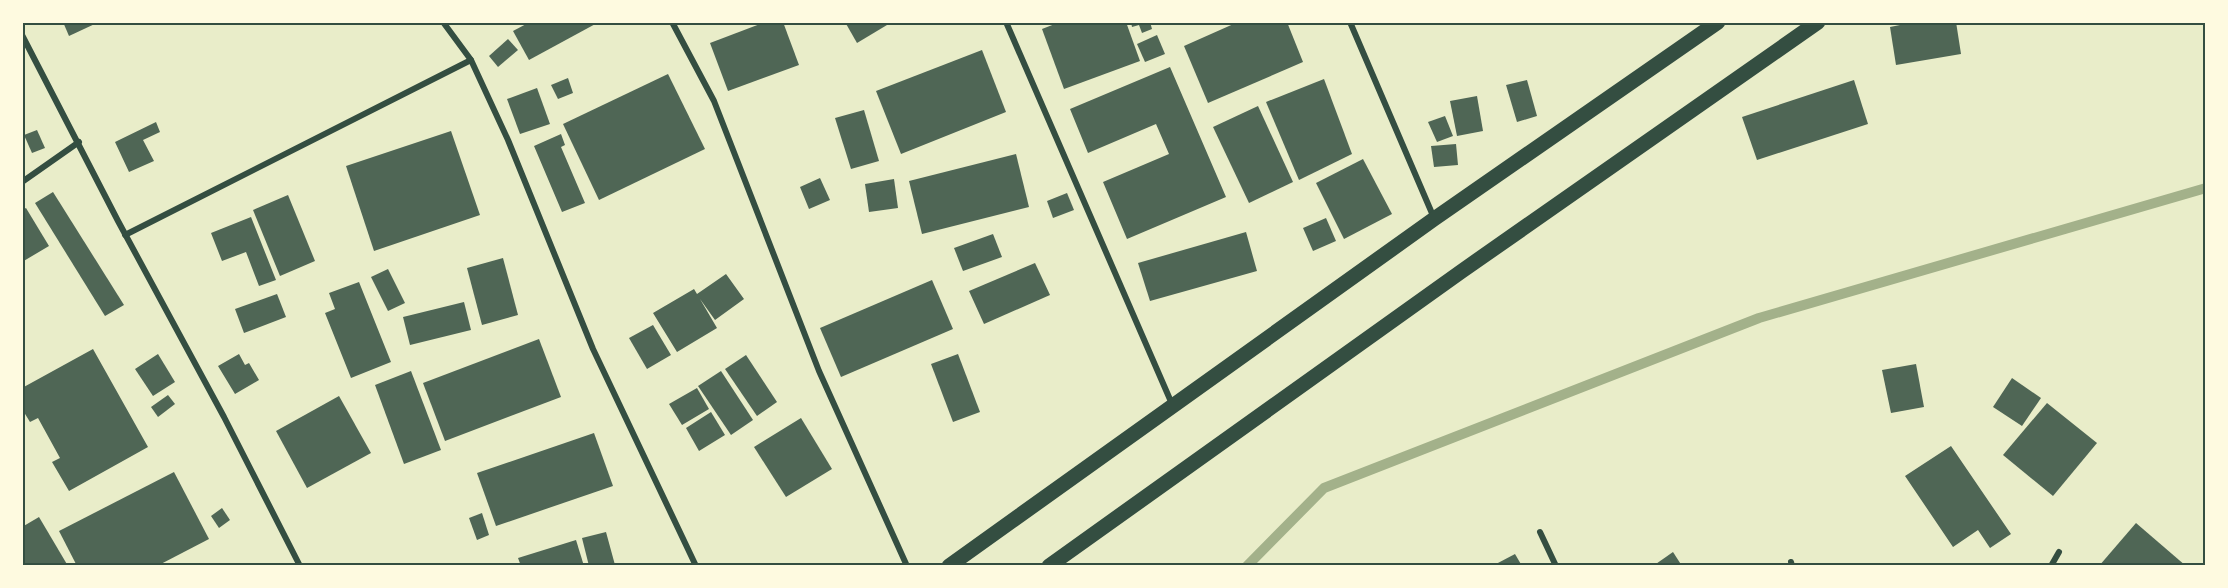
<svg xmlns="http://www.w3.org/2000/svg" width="2228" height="588" font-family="Raleway,sans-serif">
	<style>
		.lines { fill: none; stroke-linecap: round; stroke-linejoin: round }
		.stream { stroke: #a3b18a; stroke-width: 10 }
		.building { fill: #4f6655 }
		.minor { stroke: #344e41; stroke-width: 6 }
		.primary { stroke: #344e41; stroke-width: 15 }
		.neatline { fill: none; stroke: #344e41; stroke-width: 2 }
	</style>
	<rect width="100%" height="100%" fill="#e9edc9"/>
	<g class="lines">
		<!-- stream -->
		<polyline class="stream" points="1247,566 1324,488 1759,318 2206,188"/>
	</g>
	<!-- building -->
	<g class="building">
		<polygon points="63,22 99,22 69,36"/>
		<polygon points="530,22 599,22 529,60 513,31"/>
		<polygon points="765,22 783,22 799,65 728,91 710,43"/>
		<polygon points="845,22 892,22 857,43"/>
		<polygon points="1060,22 1126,22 1140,61 1064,89 1042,29"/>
		<polygon points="1131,22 1150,22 1152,29 1142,33 1139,25 1132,27"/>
		<polygon points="1238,22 1287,22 1303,62 1208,103 1184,46"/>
		<polygon points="1915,22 1956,22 1961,54 1896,65 1890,27"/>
		<polygon points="1157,35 1165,54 1145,62 1137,44"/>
		<polygon points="508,39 518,50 498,67 489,56"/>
		<polygon points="982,50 1006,112 901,154 876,91"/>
		<polygon points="1170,67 1226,197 1127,239 1103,182 1169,154 1156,124 1088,153 1070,109"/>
		<polygon points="668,74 705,149 599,200 563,124"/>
		<polygon points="568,78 573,93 558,99 551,85"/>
		<polygon points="1324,79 1352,154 1299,180 1266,102"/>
		<polygon points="1527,80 1537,116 1517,122 1506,85"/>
		<polygon points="1854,80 1868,124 1757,160 1742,117"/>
		<polygon points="537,88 550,124 520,134 507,99"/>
		<polygon points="1477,96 1483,131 1457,136 1450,101"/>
		<polygon points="1258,106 1293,182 1249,203 1213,127"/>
		<polygon points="864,110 879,161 851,169 835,118"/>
		<polygon points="1445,116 1453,136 1437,142 1428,122"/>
		<polygon points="156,122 160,132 143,140 154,161 129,172 115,142"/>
		<polygon points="37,130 45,148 32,153 24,135"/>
		<polygon points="451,131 480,215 374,251 346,166"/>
		<polygon points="561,134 565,145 561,147 585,203 562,212 534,146"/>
		<polygon points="1456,144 1458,165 1434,167 1431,146"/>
		<polygon points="1016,154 1029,207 922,234 909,181"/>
		<polygon points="1363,159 1392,214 1344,239 1316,183"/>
		<polygon points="820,178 830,200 809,209 800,187"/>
		<polygon points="894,179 898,208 869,212 865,184"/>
		<polygon points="53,192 124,305 105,316 35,203"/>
		<polygon points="1067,193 1074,210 1053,218 1047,201"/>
		<polygon points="288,195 315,261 280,276 253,210"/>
		<polygon points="26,208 49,246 22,262 22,210"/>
		<polygon points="251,217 276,280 259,286 246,252 222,261 211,233"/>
		<polygon points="1326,218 1336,241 1313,251 1303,228"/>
		<polygon points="1246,232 1257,271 1150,301 1138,263"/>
		<polygon points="993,234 1002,257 963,271 954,248"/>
		<polygon points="503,258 518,315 482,325 467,268"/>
		<polygon points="1035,263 1050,295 984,324 969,291"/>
		<polygon points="388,269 405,303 388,311 371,277"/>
		<polygon points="726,274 744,299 715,320 700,299 717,328 677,352 653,313 694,289 697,294"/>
		<polygon points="932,280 953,329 841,377 820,328"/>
		<polygon points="359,282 391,362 351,378 325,313 335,309 329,293"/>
		<polygon points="277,294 286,317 244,333 235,309"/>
		<polygon points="464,302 471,330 410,345 403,317"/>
		<polygon points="653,325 671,355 647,369 629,338"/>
		<polygon points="539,339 561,397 445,441 423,383"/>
		<polygon points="93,349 148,447 69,491 52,462 60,458 38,418 30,422 22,409 22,388"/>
		<polygon points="158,354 175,382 153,396 135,369"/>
		<polygon points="239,354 245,365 249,363 259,380 235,394 218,366"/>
		<polygon points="958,354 980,412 953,422 931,364"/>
		<polygon points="746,355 777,402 757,416 725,369"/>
		<polygon points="1916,364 1924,407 1891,413 1882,370"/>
		<polygon points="411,371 441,450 404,464 375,385"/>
		<polygon points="721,371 753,420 731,435 698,386"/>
		<polygon points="2012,378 2041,398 2022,426 1993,407"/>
		<polygon points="697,388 709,409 682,425 669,404"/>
		<polygon points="168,395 175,404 158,417 151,407"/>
		<polygon points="339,396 371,453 307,488 276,431"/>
		<polygon points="2047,403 2097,443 2053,496 2003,455"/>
		<polygon points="711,412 725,435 699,451 686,428"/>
		<polygon points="801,418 832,469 786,497 754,447"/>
		<polygon points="594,433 613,486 496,526 477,473"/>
		<polygon points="1951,446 2011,534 1990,548 1978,530 1953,547 1905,476"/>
		<polygon points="174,472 209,539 157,566 77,566 59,531"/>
		<polygon points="222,508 230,520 219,528 211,516"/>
		<polygon points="482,513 489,535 477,540 469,518"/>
		<polygon points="39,517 68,566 22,566 22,527"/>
		<polygon points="2136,523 2186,566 2099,566"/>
		<polygon points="606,532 615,565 589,566 582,538"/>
		<polygon points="576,540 584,566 521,566 518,558"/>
		<polygon points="1673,552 1682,566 1653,566"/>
		<polygon points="1515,554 1522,566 1497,566 1496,564"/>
	</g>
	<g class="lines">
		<!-- minor -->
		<g class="minor">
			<polyline points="443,22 471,60 508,140 593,349 696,566"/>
			<polyline points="672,22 714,101 819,371 907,566"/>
			<polyline points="1006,22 1172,404"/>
			<polyline points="1350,22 1434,218"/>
			<polyline points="22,35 118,221 224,417 300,566"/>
			<polyline points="22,182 79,142"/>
			<polyline points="125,235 471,60"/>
			<polyline points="1540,532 1556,566"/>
			<polyline points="1791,562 1792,566"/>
			<polyline points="2051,566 2059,552"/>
		</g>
		<!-- primary -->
		<g class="primary">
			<polyline points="949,566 1434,219 1718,22"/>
			<polyline points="1049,566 1462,271 1818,22"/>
		</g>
	</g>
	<!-- border -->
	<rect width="2228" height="588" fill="none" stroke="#fefae0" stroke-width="48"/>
	<rect x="24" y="24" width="2180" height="540" class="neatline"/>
</svg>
